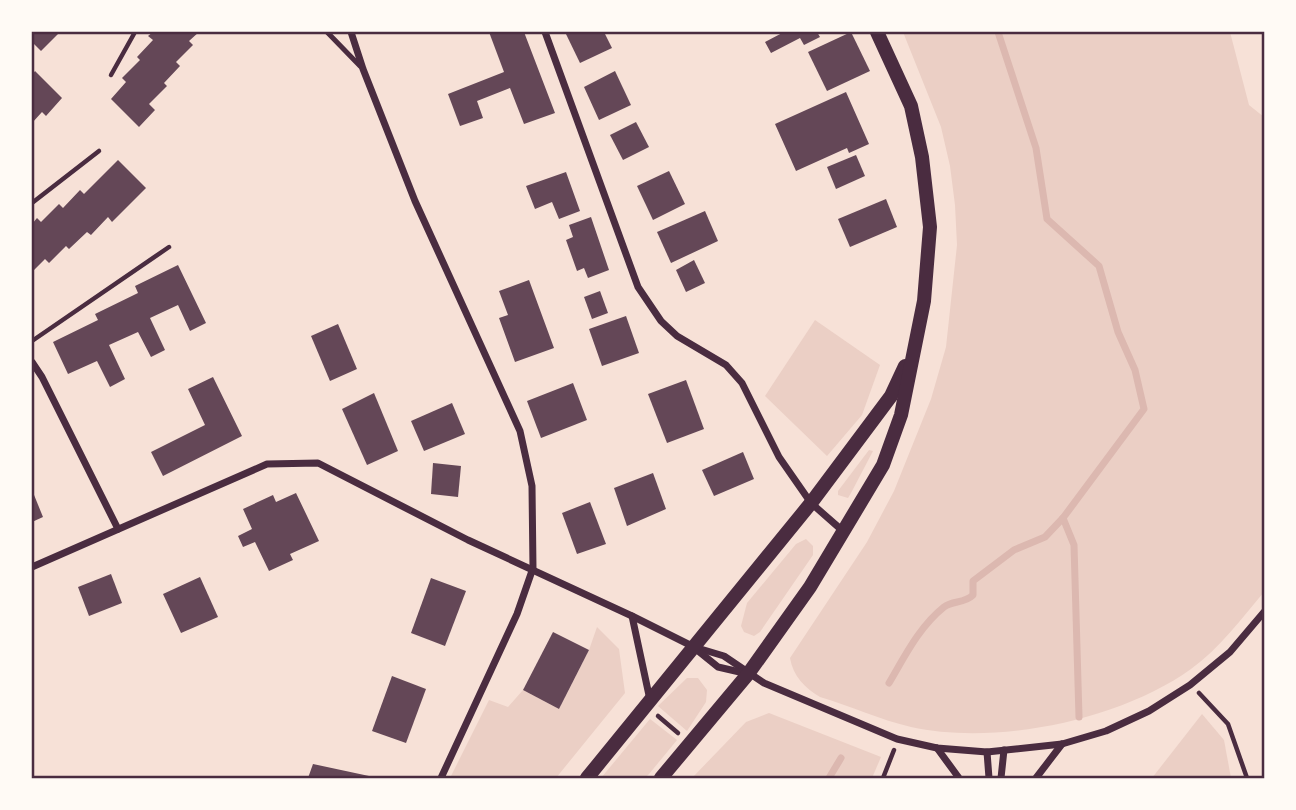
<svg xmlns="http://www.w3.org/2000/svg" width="1296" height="810" font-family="Inter,sans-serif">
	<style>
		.green { fill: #ebcfc5 }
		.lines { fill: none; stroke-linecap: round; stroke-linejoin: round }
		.stream { stroke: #dcb8b0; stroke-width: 7 }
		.building { fill: #644757 }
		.path { stroke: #4a2c40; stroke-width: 4.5 }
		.service { stroke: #4a2c40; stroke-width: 5 }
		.minor { stroke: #4a2c40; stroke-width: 7 }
		.secondary { stroke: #4a2c40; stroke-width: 14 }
		.neatline { fill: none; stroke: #4a2c40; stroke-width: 2.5 }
	</style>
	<rect width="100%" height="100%" fill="#f7e1d7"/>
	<!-- green -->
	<g class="green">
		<path d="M903,32H1230L1249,105L1264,117V592C1241,619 1220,648 1191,669C1120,720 997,746 911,727C881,720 850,706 820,697C805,688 793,676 790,658L867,542L894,491L931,399L946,347L957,245L955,205L950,166L941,127Z"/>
		<polygon points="815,320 880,365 862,415 827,456 765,396"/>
		<polygon points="869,450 873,451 851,493 848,498 838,495 838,491"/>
		<polygon points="806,539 813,546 813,555 760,632 754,636 744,632 741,626 747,603 796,544"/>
		<polygon points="597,627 619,649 625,693 556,778 450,778 489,700 508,707 523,690 559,709 589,650"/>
		<polygon points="687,678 698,678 707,690 706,702 687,731 658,706"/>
		<polygon points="769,713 881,757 872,778 692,778 746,722"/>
		<polygon points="1202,714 1224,740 1231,778 1152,778"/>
		<polygon points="650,719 677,740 649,774 645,778 601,778"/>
	</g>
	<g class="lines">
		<!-- stream -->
		<g class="stream">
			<polyline points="1063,518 1074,545 1079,717"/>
			<path d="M889,683C905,656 919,627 944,607C953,600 964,604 973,595V581L1014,550L1045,537L1063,518L1144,409L1135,370L1118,332L1099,266L1047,219L1036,148L998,32"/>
			<polyline points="829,778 841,758"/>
		</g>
	</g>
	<!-- building -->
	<g class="building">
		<polygon points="32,32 58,32 59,33 41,51 32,42"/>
		<polygon points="153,32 199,32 189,41 193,45 176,62 180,66 164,83 167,86 149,104 155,110 139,127 111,99 126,82 122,78 140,60 137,57 153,40 148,36"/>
		<polygon points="489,32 524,32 555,113 524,124 510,88 477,101 483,118 460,126 448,94 504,72"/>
		<polygon points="565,32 604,32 612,48 580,63"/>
		<polygon points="784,32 817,32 820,37 804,45 800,38 771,53 765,42"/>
		<polygon points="851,32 870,71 827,91 808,52"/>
		<polygon points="35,71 62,98 46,116 42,112 32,123 32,75"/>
		<polygon points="615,71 631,105 599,120 584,87"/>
		<polygon points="846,92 869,144 849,153 847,148 796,171 775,124"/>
		<polygon points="636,122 649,147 623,160 610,135"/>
		<polygon points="856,155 865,176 836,189 827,167"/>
		<polygon points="118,160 146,188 112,222 108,217 91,235 87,232 69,249 66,246 49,263 45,259 32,272 32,224 37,218 41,222 59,204 63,208 80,190 84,194"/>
		<polygon points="669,171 685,204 653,220 637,186"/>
		<polygon points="566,172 580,211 559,219 552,202 535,209 526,186"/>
		<polygon points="886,199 897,227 850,247 838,219"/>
		<polygon points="705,211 718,241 671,263 657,232"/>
		<polygon points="591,217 609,270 588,278 584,268 577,271 566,240 573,237 569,225"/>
		<polygon points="694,260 705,283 686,292 676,270"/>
		<polygon points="178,265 206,323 190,331 178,305 150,318 165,350 151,357 138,332 109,345 125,379 110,387 97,361 68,374 53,342 98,320 95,314 138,293 135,286"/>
		<polygon points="529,280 554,348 515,362 499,318 508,315 499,291"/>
		<polygon points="600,291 608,313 592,319 584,297"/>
		<polygon points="626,316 639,353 602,366 589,329"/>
		<polygon points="338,324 357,369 330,381 311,336"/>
		<polygon points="213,377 242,436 163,476 151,452 205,425 188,389"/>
		<polygon points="686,380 704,429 667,443 648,394"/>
		<polygon points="573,383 587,420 541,438 527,401"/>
		<polygon points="374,393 398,451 367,465 342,409"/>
		<polygon points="452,403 465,434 424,451 411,421"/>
		<polygon points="743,452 754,479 714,496 702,470"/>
		<polygon points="433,463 461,466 458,497 431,494"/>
		<polygon points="653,473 666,509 627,526 614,488"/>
		<polygon points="32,490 43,517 32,522"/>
		<polygon points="296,493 319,541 290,554 293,560 269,571 255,542 243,547 238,536 252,529 243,509 273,495 276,502"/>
		<polygon points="590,502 606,544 577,554 562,513"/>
		<polygon points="111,574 122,603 89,616 78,587"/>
		<polygon points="200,577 218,617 181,633 163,594"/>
		<polygon points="431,578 466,591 445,646 411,633"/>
		<polygon points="553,632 589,650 559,709 523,690"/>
		<polygon points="392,676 426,689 406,743 372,731"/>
		<polygon points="313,764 369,776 369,778 308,778"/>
	</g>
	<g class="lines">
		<!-- path -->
		<g class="path">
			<polyline points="111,75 135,32"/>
			<polyline points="32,203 99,151"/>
			<polyline points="32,341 169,247"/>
			<polyline points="1199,693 1228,724 1247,778"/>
			<polyline points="658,716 678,733"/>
			<polyline points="883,778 894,750"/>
		</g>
		<!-- service -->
		<polyline class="service" points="327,32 360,66"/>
		<!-- minor -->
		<g class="minor">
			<polyline points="351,32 363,69 415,201 520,431 532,486 533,568 517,614 441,778"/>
			<polyline points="545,32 638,287 661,321 677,336 726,365 742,383 779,457 811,503 844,532"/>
			<polyline points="32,362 42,377 118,529"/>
			<polyline points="32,567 267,464 318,463 468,540 632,616 694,647 724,656 764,683 897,739 937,748 987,752 1062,744 1106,731 1149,711 1190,685 1230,652 1264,612"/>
			<polyline points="632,616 650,700"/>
			<polyline points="697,650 718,667 744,673"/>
			<polyline points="937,748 959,778"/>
			<polyline points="987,752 989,778"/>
			<polyline points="1001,778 1004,750"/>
			<polyline points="1036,778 1062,744"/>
		</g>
		<!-- secondary -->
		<g class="secondary">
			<polyline points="587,778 811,503 891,396 905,366"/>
			<polyline points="661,778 748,674 810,587 883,465 901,415 924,301 930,227 922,157 911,106 877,32"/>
		</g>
	</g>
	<!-- border -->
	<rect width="1296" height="810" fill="none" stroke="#fffaf5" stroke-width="66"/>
	<rect x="33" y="33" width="1230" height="744" class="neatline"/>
</svg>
